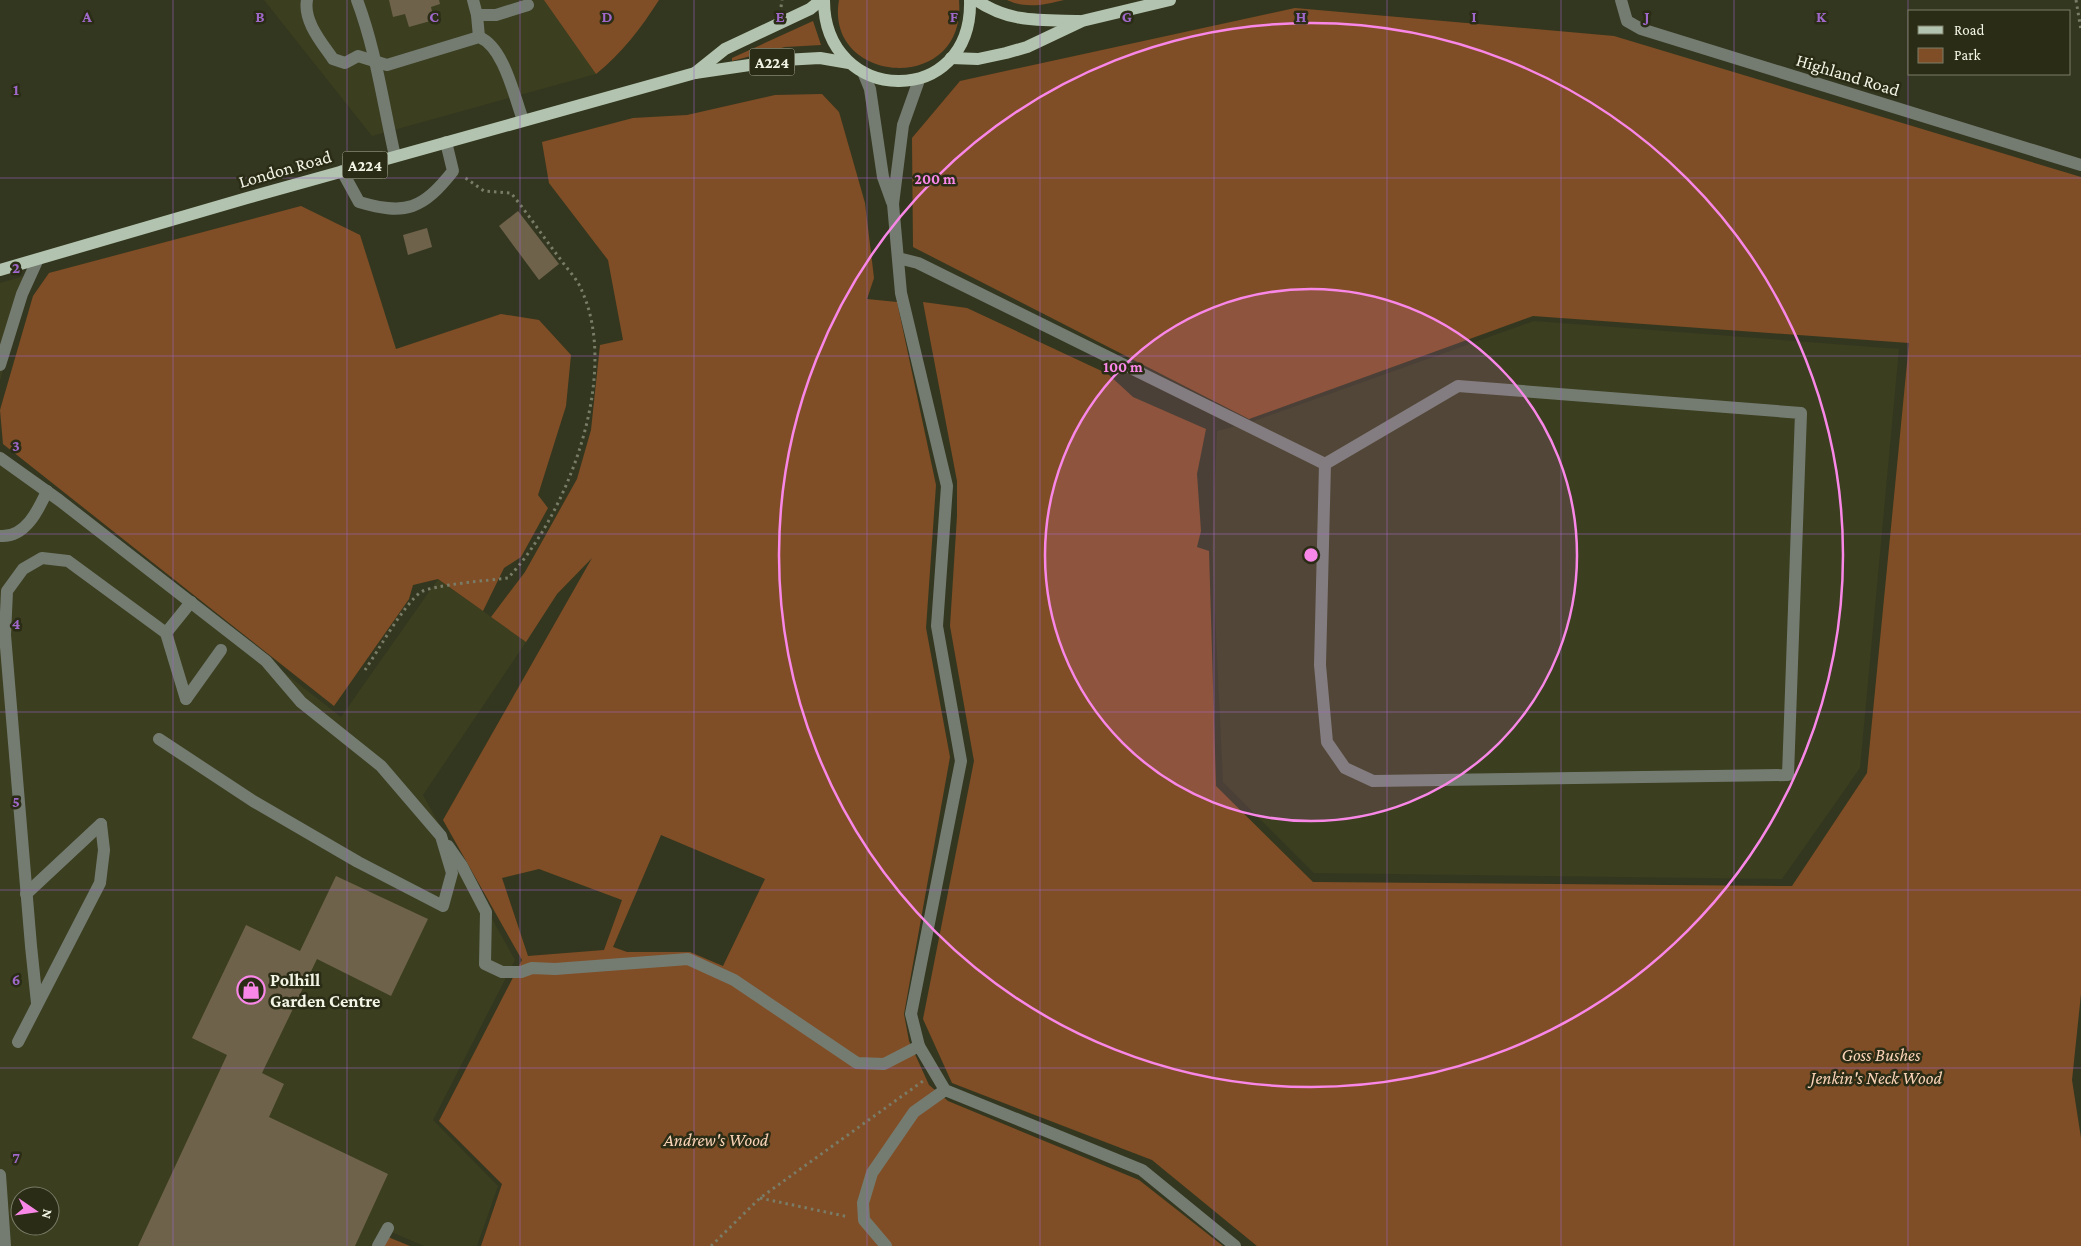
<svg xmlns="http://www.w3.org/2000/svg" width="2081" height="1246" font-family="'Crimson Pro',serif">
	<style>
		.built { fill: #3b3e1f; fill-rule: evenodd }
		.green { fill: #804e26; fill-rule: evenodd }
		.building { fill: #6e624b }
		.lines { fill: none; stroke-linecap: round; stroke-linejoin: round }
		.path { stroke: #797c67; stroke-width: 3; stroke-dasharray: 2.5 4; stroke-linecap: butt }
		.minor { stroke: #747c72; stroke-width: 12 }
		.major { stroke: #b2c3af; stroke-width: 12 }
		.grid { fill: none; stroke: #9f68ca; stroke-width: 1; stroke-opacity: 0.55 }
		.ring { fill: none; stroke: #f987e8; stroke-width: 2.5 }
		.labels { text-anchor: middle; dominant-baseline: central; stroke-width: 5; stroke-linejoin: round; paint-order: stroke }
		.shield { fill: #2a2c15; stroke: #b6b8a7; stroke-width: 1 }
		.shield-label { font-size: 16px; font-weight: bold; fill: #f2f4e5 }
		.street-label { font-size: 18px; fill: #f2f4e5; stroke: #2a2c15 }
		.poi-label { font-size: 18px; font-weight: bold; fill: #f2f4e5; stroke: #2a2c15; text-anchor: start }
		.park-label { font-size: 18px; font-style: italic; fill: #fad3b7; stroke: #2a2c15 }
		.grid-label { font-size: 16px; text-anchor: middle; font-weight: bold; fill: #9f68ca; stroke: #2a2c15; stroke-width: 5; stroke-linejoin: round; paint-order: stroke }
		.centre { fill: #f987e8; stroke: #2a2c15; stroke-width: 2.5 }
		.ring-label { font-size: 15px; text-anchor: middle; font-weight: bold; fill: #f987e8; stroke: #2a2c15; stroke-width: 5; stroke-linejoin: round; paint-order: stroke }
	</style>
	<rect width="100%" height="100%" fill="#34371f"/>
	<!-- built -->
	<g class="built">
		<polygon points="264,0 548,0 596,74 372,136"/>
		<polygon points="35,273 24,293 0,381 0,283"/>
		<polygon points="1534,321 1899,349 1860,768 1782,879 1314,873 1223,782 1212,550 1217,431 1251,422"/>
		<path d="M0,450L341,717L438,579L526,642L423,795L515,960L433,1120L498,1186L477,1246H424L382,1228L373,1246H0ZM20,1196H50V1226H20Z"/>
	</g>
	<!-- green -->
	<g class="green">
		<path d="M544,0H659C641,28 622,53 596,74Z"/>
		<path d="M839,0H959C967,96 824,85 839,0Z"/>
		<path d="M1007,0H1064C1043,5 1026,9 1007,0Z"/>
		<polygon points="1295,8 1614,36 2081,177 2081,994 2072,1080 2081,1138 2081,1246 1257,1246 1152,1160 952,1083 923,1019 974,761 950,626 957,516 957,481 923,302 967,308 1108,374 1133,397 1206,429 1197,474 1201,531 1197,547 1209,551 1216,786 1313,882 1792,886 1867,773 1909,343 1533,316 1249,419 913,247 912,138 960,81"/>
		<polygon points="813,21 821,45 785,47 732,61 732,58"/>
		<path d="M822,94L839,112L865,203L874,278L867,299L897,302L936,485L926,628L950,757L904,1014L909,1041L929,1085L948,1101L1139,1180L1223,1246H481L502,1184L439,1121L522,960L443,820L592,558L557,594L526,642L491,617L525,572L577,479L591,430L600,345L623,340L608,260L549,183L542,142L633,118L687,115L775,95ZM661,835L765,879L723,966L690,952H627L613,947ZM539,869L622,900L604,950L528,956L502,878Z"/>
		<polygon points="301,206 360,235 396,349 501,314 539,320 571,355 566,406 538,495 548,508 521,557 504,568 483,611 438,579 413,585 409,599 334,706 3,444 0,410 33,296 49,273"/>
		<polygon points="383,1235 410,1246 378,1246"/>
	</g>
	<!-- building -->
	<g class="building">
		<polygon points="389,0 439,0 440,4 431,7 434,20 409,27 405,14 393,17"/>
		<polygon points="518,211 559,264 539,280 499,226"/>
		<polygon points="427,228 432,247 408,255 403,235"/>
		<polygon points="336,876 428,919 391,996 317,959 262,1073 284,1084 269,1117 388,1174 355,1246 138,1246 227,1055 192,1038 246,925 300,951"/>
	</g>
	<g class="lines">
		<!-- path -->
		<g class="path">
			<polyline points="2076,0 2081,30"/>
			<polyline points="781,7 782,0"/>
			<path d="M365,670C378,651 404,604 421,592C432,585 492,580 508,578C568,514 620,375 582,291C578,280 568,270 561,260C544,238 529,215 511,193L484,191L464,177"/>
			<polyline points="760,1198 849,1217"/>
			<polyline points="711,1246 760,1198 923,1081"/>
		</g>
		<!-- minor -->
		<g class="minor">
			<path d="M307,0C303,21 322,43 333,59L345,63L358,56L387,65L479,37C504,47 514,96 523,120"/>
			<path d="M357,0C376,50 383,104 395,156"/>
			<polyline points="473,0 477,15 479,37"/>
			<polyline points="1621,0 1627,21 1641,29 2081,165"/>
			<polyline points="477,15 496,15 528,5"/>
			<polyline points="863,72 870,89 883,177 892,202"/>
			<polyline points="919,80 903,125 893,204 901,293 947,486 937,626 961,761 911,1014 919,1046 945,1090 1142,1170 1235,1246"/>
			<path d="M342,171L359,202C406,216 423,209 453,171L446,142"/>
			<polyline points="898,258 918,263 1325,464"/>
			<polyline points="0,365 22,294 37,261"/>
			<polygon points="1458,386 1801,413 1788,775 1373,781 1345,768 1327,742 1320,665 1325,464"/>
			<polyline points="0,458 59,500 266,661 301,702 381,766 441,836 452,873 443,906 358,862 253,801 159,739"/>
			<path d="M0,536C25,538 38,511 47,491"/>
			<polyline points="186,699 166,633 191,602"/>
			<polyline points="186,699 221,650"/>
			<polyline points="448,846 462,866 486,912 485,964 502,972 521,972 532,968 555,969 688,959 734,980 857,1063 884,1064 919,1046"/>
			<polyline points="26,894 101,824"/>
			<polyline points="37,1003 31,946 5,635 7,591 23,569 42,558 68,561 166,633"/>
			<polyline points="18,1042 100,883 104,850 101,824"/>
			<polyline points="0,1175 5,1246"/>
			<polyline points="378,1246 388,1228"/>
			<polyline points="886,1246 864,1220 863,1203 872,1173 914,1112 945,1090"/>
		</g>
		<!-- major -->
		<g class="major">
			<path d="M824,0C824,106 973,110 970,0"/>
			<path d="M976,0C1010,23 1040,20 1079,21"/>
			<polyline points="951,58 978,59 1006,53 1027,47 1082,21 1170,0"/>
			<polyline points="695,73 725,49 810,9 821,0"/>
			<polyline points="0,270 247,198 695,73 784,60 820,58 849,63"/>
		</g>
	</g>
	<!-- grid -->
	<path class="grid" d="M173,0V1246M347,0V1246M520,0V1246M694,0V1246M867,0V1246M1040,0V1246M1214,0V1246M1387,0V1246M1561,0V1246M1734,0V1246M1908,0V1246M0,178H2081M0,356H2081M0,534H2081M0,712H2081M0,890H2081M0,1068H2081"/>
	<!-- distance rings -->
	<circle cx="1311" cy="555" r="266" fill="#f987e8" fill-opacity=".12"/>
	<g class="ring">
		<circle cx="1311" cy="555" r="266"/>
		<circle cx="1311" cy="555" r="532"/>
	</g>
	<!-- icons -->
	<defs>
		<g id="shop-ring" transform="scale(1.4375)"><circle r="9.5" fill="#2a2c15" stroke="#f987e8" stroke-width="1.5"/><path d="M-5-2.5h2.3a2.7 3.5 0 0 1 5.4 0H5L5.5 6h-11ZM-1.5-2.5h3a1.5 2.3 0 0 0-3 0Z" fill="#f987e8"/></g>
	</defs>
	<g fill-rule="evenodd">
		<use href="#shop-ring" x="251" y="990"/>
	</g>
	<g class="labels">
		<!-- shield labels -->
		<g class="shield">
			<rect x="749.5" y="48.5" width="45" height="27" rx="4"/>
			<rect x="342.5" y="151.5" width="45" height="27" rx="4"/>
		</g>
		<g class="shield-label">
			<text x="772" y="62">A224</text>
			<text x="365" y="165">A224</text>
		</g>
		<!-- street labels -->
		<g class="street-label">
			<text transform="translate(1848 75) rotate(17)">Highland Road</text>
			<text transform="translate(285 169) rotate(-16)">London Road</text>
		</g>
		<!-- poi labels -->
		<g class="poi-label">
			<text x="270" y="980">Polhill<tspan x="270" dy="21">Garden Centre</tspan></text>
		</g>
		<!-- park labels -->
		<g class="park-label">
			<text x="1881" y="1055">Goss Bushes</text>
			<text x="1876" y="1078">Jenkin's Neck Wood</text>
			<text x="716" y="1140">Andrew's Wood</text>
		</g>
	</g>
	<g class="grid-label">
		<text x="87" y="22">A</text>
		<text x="260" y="22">B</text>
		<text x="434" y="22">C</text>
		<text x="607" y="22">D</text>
		<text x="780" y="22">E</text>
		<text x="954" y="22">F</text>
		<text x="1127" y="22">G</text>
		<text x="1301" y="22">H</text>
		<text x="1474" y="22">I</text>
		<text x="1647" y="22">J</text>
		<text x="1821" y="22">K</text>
		<text x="16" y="95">1</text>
		<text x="16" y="273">2</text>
		<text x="16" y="451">3</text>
		<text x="16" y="629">4</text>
		<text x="16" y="807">5</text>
		<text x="16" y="985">6</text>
		<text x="16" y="1163">7</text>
	</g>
	<circle cx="1311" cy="555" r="8" class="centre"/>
	<g class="ring-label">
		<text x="935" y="184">200 m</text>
		<text x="1123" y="372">100 m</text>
	</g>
	<!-- legend -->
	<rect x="1908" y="10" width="162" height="65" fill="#2a2c15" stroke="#7a7c68"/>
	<rect x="1918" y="26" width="25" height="8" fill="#b2c3af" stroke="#7a7c68"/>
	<text x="1954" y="35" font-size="15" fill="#f2f4e5">Road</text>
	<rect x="1918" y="48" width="25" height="15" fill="#804e26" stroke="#7a7c68"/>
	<text x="1954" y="60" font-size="15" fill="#f2f4e5">Park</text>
	<!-- north arrow -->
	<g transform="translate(35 1211) rotate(103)"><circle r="24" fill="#2a2c15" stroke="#7a7c68"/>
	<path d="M0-4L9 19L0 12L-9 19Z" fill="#f987e8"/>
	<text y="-8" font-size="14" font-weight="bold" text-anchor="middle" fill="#f2f4e5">N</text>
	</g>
</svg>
